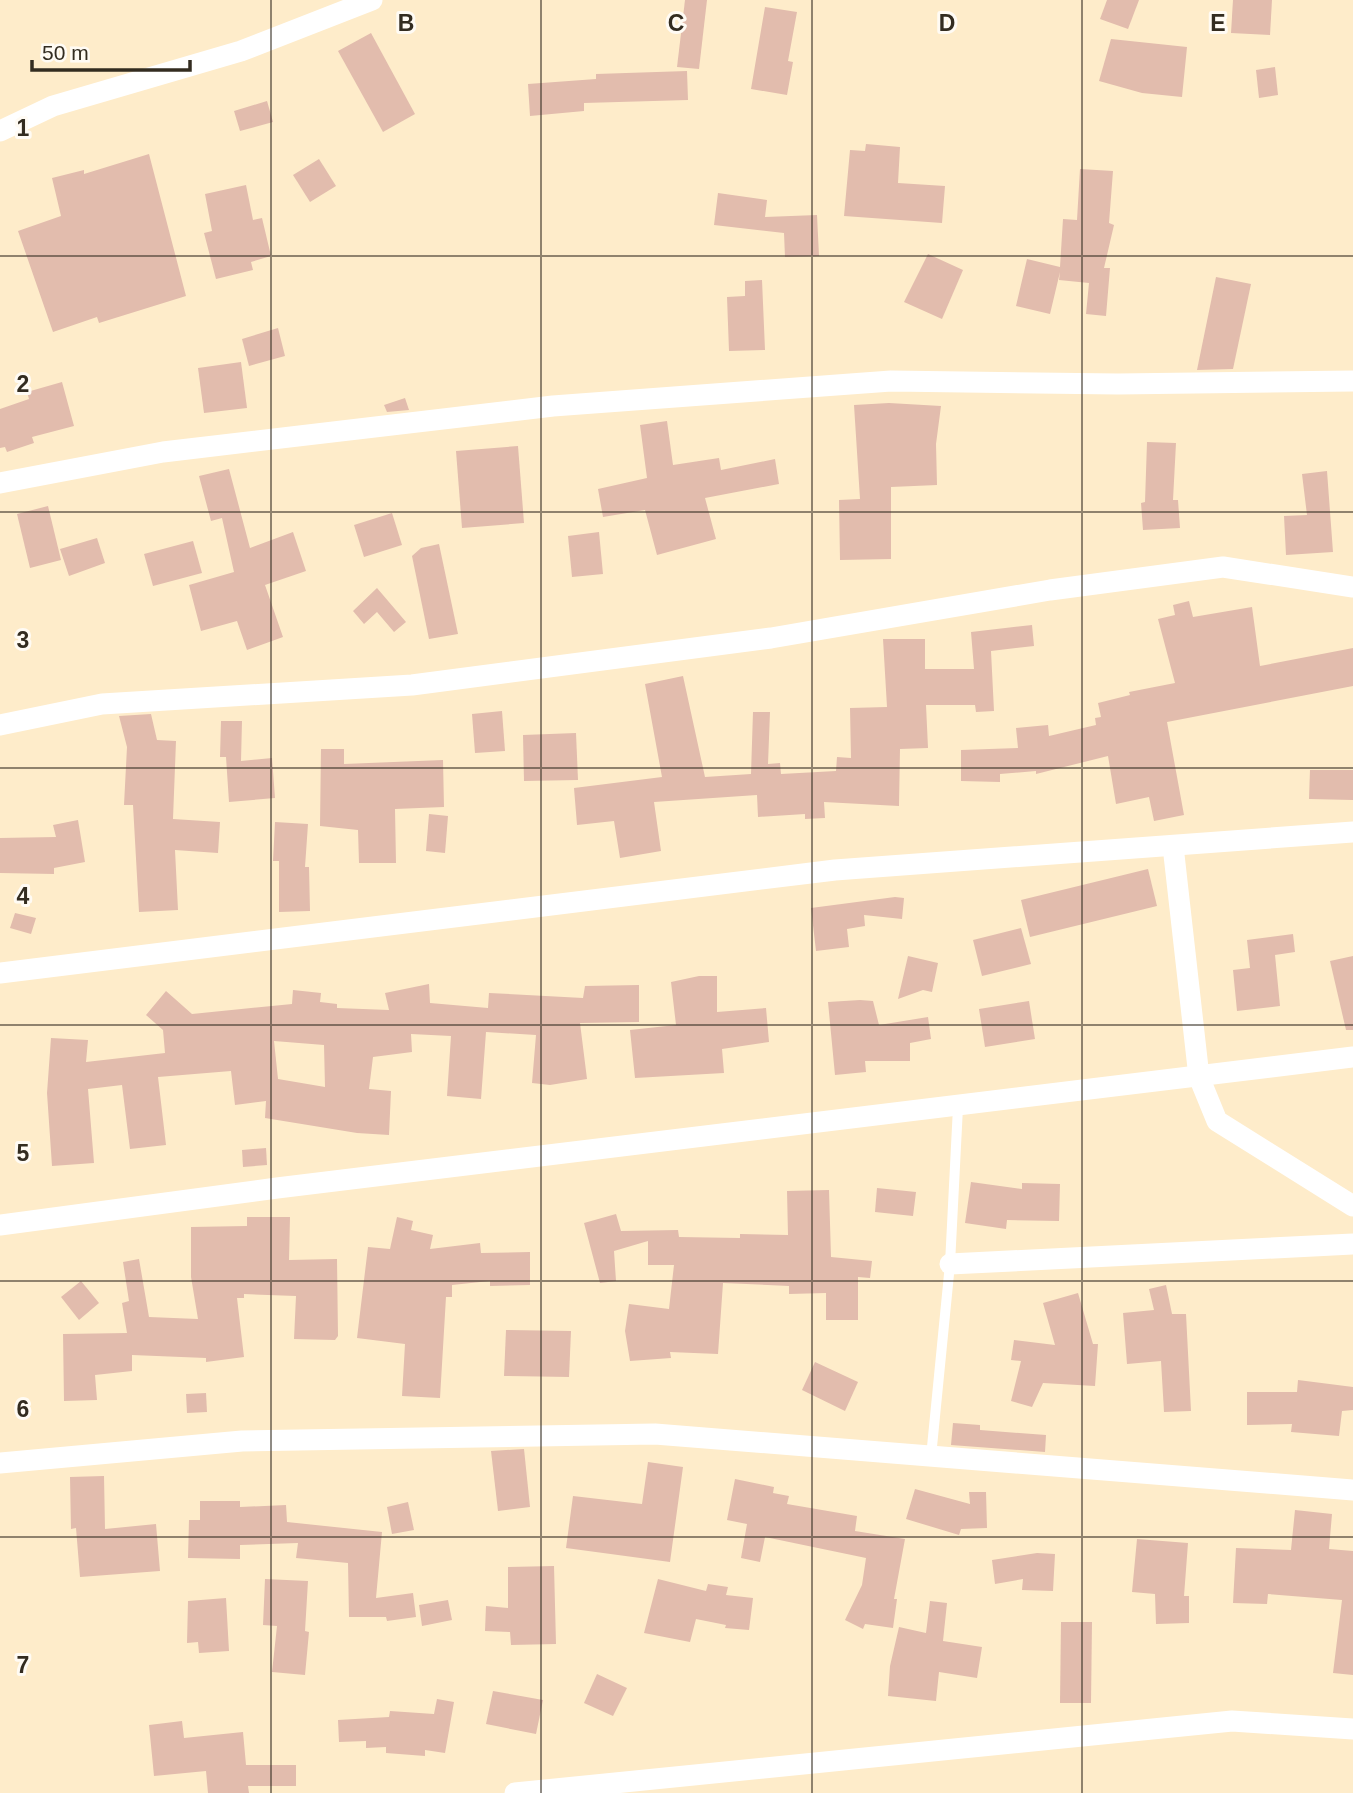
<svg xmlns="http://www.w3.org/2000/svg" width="1353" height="1793" font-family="Helvetica,sans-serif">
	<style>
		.building { fill: #e2bcad; fill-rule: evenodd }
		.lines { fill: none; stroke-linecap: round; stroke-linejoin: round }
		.service { stroke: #fff; stroke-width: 10 }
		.minor { stroke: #fff; stroke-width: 21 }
		.grid { fill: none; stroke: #332c20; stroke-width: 2; stroke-opacity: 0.55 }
		.grid-label { font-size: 23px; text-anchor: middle; font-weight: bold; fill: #332c20; stroke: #fffbf4; stroke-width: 6; stroke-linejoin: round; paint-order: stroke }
	</style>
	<rect width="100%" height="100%" fill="#feecca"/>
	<!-- building -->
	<g class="building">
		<polygon points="685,0 707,0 699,69 677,67"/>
		<polygon points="1107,0 1139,0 1128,29 1100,19"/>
		<polygon points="1233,0 1272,0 1270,35 1231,33"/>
		<polygon points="765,7 797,12 788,61 793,62 787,95 751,89"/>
		<polygon points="371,33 415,114 383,132 338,51"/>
		<polygon points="1111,39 1187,47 1182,97 1142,93 1099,81"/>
		<polygon points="1275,67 1278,95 1259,98 1256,70"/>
		<polygon points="687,71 688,100 584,103 584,111 530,116 528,84 596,79 596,74"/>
		<polygon points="267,101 273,122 240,131 234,111"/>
		<polygon points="866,144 900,147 898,183 945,186 942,223 844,216 850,150 865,151"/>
		<polygon points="149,154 186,296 99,323 97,317 53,332 18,231 61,216 52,178 84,170 84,174"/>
		<polygon points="319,159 336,186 310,202 293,175"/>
		<polygon points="1080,169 1113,171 1109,223 1114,225 1104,268 1110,268 1106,316 1086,314 1089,283 1059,280 1060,272 1050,314 1016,306 1027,259 1060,267 1063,219 1077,220"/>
		<polygon points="246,185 253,220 262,218 271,256 251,262 253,270 216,279 204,233 212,231 205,194"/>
		<polygon points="718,193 767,200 765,217 817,215 819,256 785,257 784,233 714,225"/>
		<polygon points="928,254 963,270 942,319 904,302"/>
		<polygon points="1216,277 1251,284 1233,369 1197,370"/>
		<polygon points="762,280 765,350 729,351 727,297 745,296 745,281"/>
		<polygon points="278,328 285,356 249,366 242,339"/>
		<polygon points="241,362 247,408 204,413 198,368"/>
		<polygon points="62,382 74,426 32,437 34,443 7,452 5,447 0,448 0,409 29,399 27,392"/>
		<polygon points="405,398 409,410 387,412 384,405"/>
		<polygon points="889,403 941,406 936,444 937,485 891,487 891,559 840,560 839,500 860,499 854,405"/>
		<polygon points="667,421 673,465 719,458 721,470 775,459 779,484 705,498 716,539 657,555 645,510 603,517 598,489 647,478 640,425"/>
		<polygon points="1147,442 1176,443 1173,500 1178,500 1180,528 1143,530 1141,503 1145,502"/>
		<polygon points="518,446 524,523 462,528 456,451"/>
		<polygon points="229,469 250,548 293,532 306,571 265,585 283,637 247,650 237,621 201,631 189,585 234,572 222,518 211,521 199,476"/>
		<polygon points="1327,471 1333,552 1286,555 1284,516 1307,515 1302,474"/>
		<polygon points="48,506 61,560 30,568 17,514"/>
		<polygon points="392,513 402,545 364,557 354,525"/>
		<polygon points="599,532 603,574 572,577 568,536"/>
		<polygon points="97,538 105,563 69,576 60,549"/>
		<polygon points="193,541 202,573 153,586 144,554"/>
		<polygon points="439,544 458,634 429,639 412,556 421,548"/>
		<polygon points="377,588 406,622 394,632 377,612 364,624 353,611"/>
		<polygon points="1189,601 1193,617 1252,607 1260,666 1353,648 1353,686 1167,722 1184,815 1154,821 1149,797 1116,804 1108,756 1036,774 1036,771 1000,774 1000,782 961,781 961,750 1018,748 1016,728 1048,725 1049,736 1096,725 1095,718 1101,717 1098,703 1130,695 1129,692 1175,683 1158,619 1175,615 1173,605"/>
		<polygon points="1032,625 1034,646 991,651 994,711 976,712 975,705 926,705 928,748 900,749 899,806 824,802 825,818 805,819 805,814 758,817 757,795 654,802 661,851 620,858 614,821 577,825 574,788 662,777 645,684 683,676 705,777 751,774 753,712 770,712 768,764 780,763 781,774 836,771 837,757 851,758 850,708 887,707 883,639 925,639 925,669 974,669 971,632"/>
		<polygon points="502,711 505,751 475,753 472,714"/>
		<polygon points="151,714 157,740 176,741 173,819 220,822 218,853 175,850 178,910 139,912 133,805 124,805 127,747 119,716"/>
		<polygon points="221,721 242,721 241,761 272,758 275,798 229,802 226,757 220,757"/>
		<polygon points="576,733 578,780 524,781 523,735"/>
		<polygon points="321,749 344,749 344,764 443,760 444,807 395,809 396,863 359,863 358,830 320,826"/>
		<polygon points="1310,770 1353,770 1353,800 1309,799"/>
		<polygon points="429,814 448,816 445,853 426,851"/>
		<polygon points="78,820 85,862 54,868 54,874 0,873 0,838 56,837 53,825"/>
		<polygon points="275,822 308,824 305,867 309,867 310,911 279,912 279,861 273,861"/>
		<polygon points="1148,869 1157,906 1030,937 1021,900"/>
		<polygon points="895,897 904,898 902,919 864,915 865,926 847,929 849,947 816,951 811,908"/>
		<polygon points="15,913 36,918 31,934 10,928"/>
		<polygon points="1021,928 1031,964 982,976 973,940"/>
		<polygon points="1293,934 1295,952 1275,955 1280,1006 1237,1011 1233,970 1250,968 1247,940"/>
		<polygon points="908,956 938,963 932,992 923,990 898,999"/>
		<polygon points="1353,956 1353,1030 1346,1030 1330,961"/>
		<polygon points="699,976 717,976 717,1012 766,1008 769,1042 722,1049 724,1073 635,1078 630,1030 676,1025 671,982"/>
		<path d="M429,984L430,1003L488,1008L489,993L583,998L585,986L639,985V1022L580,1023L587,1079L550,1085L532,1083L536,1035L486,1032L481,1099L447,1096L451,1036L411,1034L412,1052L373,1057L369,1089L391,1091L389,1135L357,1133L265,1118L266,1101L235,1105L231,1071L158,1077L166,1145L130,1149L122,1085L88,1089L94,1163L52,1166L47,1093L51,1038L88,1040L86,1062L165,1053L163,1030L146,1015L166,991L192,1014L292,1004L293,990L321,993L320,1002L337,1004V1008L389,1010L385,993ZM274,1041L324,1045L325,1087L278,1079Z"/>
		<polygon points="860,1000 873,1001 879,1025 928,1017 931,1039 910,1043 910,1061 865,1061 866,1072 835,1075 828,1002"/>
		<polygon points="1029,1001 1035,1039 985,1047 979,1009"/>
		<polygon points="266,1148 267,1165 243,1167 242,1150"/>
		<polygon points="971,1182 1022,1189 1022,1183 1060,1184 1059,1221 1007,1220 1006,1229 965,1223"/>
		<polygon points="877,1188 916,1192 913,1216 875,1212"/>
		<polygon points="829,1190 831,1257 872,1261 870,1278 858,1277 858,1320 826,1320 826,1293 789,1294 789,1286 723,1283 718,1354 670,1352 671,1358 630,1361 625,1331 629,1304 669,1309 674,1265 648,1265 648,1241 614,1251 616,1281 600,1283 584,1223 616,1214 621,1231 678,1230 679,1237 740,1238 740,1234 788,1235 787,1191"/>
		<polygon points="247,1217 290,1217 289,1260 337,1259 338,1336 335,1340 294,1339 296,1296 244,1294 244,1298 237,1298 244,1357 206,1362 206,1358 132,1355 132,1371 95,1375 97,1400 64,1401 63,1334 127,1333 122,1303 129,1301 123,1262 139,1259 149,1317 198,1319 191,1277 191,1227 247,1226"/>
		<polygon points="397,1217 413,1221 411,1230 433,1235 430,1249 480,1243 481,1253 530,1252 530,1285 490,1286 490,1281 452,1285 452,1297 446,1297 440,1398 402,1396 405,1344 357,1338 368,1247 390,1249"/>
		<polygon points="81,1281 99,1303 79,1320 61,1297"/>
		<polygon points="1166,1285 1172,1314 1186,1314 1191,1411 1164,1412 1161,1361 1127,1364 1123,1313 1154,1310 1149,1289"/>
		<polygon points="1078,1293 1093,1344 1098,1344 1095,1386 1043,1383 1032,1407 1011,1401 1021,1361 1011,1360 1014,1340 1055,1345 1043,1303"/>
		<polygon points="506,1330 571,1331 569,1377 504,1376"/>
		<polygon points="815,1362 858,1382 845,1411 802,1390"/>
		<polygon points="1298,1380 1353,1387 1353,1410 1342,1411 1339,1436 1291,1432 1292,1424 1247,1425 1247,1392 1297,1392"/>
		<polygon points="206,1393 207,1412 187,1413 186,1394"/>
		<polygon points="953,1423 980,1425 980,1430 1046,1435 1045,1452 951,1445"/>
		<polygon points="524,1449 530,1507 498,1511 491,1451"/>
		<polygon points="648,1462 683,1467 670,1562 566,1548 573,1496 642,1504"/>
		<polygon points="104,1476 105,1529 156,1524 160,1571 80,1577 76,1528 71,1529 70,1477"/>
		<polygon points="735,1479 774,1487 773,1493 789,1496 787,1504 857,1516 855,1531 905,1539 894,1599 897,1599 893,1628 865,1624 863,1629 845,1620 862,1585 866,1558 765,1537 760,1562 741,1558 747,1524 727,1520"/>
		<polygon points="915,1489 970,1504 969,1492 986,1492 987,1528 961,1529 959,1535 906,1519"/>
		<polygon points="200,1501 240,1501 240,1507 286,1505 287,1522 382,1532 376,1598 413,1593 416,1617 387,1621 386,1617 349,1617 348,1563 296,1558 298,1543 240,1545 240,1559 188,1558 189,1520 200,1520"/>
		<polygon points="408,1502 414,1530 392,1534 387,1507"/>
		<polygon points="1295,1510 1332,1514 1329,1549 1353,1551 1353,1675 1333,1673 1342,1600 1268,1594 1267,1604 1233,1603 1236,1548 1291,1550"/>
		<polygon points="1137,1539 1188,1543 1184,1596 1189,1596 1189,1623 1156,1624 1155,1594 1132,1592"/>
		<polygon points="1037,1553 1055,1554 1053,1591 1022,1590 1023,1579 995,1584 992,1560"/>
		<polygon points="554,1566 556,1644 511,1645 510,1632 485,1631 486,1606 508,1608 508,1567"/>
		<polygon points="265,1579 308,1581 305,1631 309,1632 305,1675 272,1672 277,1626 263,1625"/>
		<polygon points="658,1579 706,1591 708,1584 728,1587 726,1595 753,1598 749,1630 725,1628 726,1625 696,1619 690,1642 644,1633"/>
		<polygon points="226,1598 229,1651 199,1653 198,1642 187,1643 188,1601"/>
		<polygon points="448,1600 452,1620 422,1626 419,1605"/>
		<polygon points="930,1601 947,1603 943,1641 982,1647 977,1678 939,1672 936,1701 888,1696 890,1666 899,1627 926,1633"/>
		<polygon points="1061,1622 1092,1622 1091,1703 1060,1703"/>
		<polygon points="597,1674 627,1688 613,1716 584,1703"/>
		<polygon points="493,1691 543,1700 536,1734 486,1724"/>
		<polygon points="437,1699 454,1702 445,1753 425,1750 425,1756 386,1753 386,1747 366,1748 366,1741 339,1742 338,1720 389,1717 390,1711 434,1714"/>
		<polygon points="182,1721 184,1738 243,1732 246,1765 296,1765 296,1786 248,1786 249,1793 208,1793 206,1771 154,1776 149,1725"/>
	</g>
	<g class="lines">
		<!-- service -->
		<polyline class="service" points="931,1457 950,1264 958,1107"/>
		<!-- minor -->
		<g class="minor">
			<polyline points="0,131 53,106 241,51 372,0"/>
			<polyline points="0,483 163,452 553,406 891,381 1118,384 1353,381"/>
			<polyline points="0,725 102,704 412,685 771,638 1050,590 1223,567 1353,587"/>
			<polyline points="1173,846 1199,1077 1217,1121 1353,1206"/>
			<polyline points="0,973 835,870 1353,832"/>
			<polyline points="0,1225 277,1188 1353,1057"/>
			<polyline points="950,1264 1353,1244"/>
			<polyline points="0,1463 242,1441 655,1434 1353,1490"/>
			<polyline points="515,1793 1232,1721 1353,1729"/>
		</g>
	</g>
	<!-- grid -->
	<path class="grid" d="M271,0V1793M541,0V1793M812,0V1793M1082,0V1793M0,256H1353M0,512H1353M0,768H1353M0,1025H1353M0,1281H1353M0,1537H1353"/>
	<g class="grid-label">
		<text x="406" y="31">B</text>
		<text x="676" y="31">C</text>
		<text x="947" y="31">D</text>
		<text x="1218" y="31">E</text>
		<text x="23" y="136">1</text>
		<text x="23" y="392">2</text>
		<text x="23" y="648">3</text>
		<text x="23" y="904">4</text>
		<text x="23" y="1161">5</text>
		<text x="23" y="1417">6</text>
		<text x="23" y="1673">7</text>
	</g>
	<!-- scale -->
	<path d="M32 60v10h158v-10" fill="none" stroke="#332c20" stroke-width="3.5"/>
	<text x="42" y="60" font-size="21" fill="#332c20" stroke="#fffbf4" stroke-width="5" paint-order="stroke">50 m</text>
</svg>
